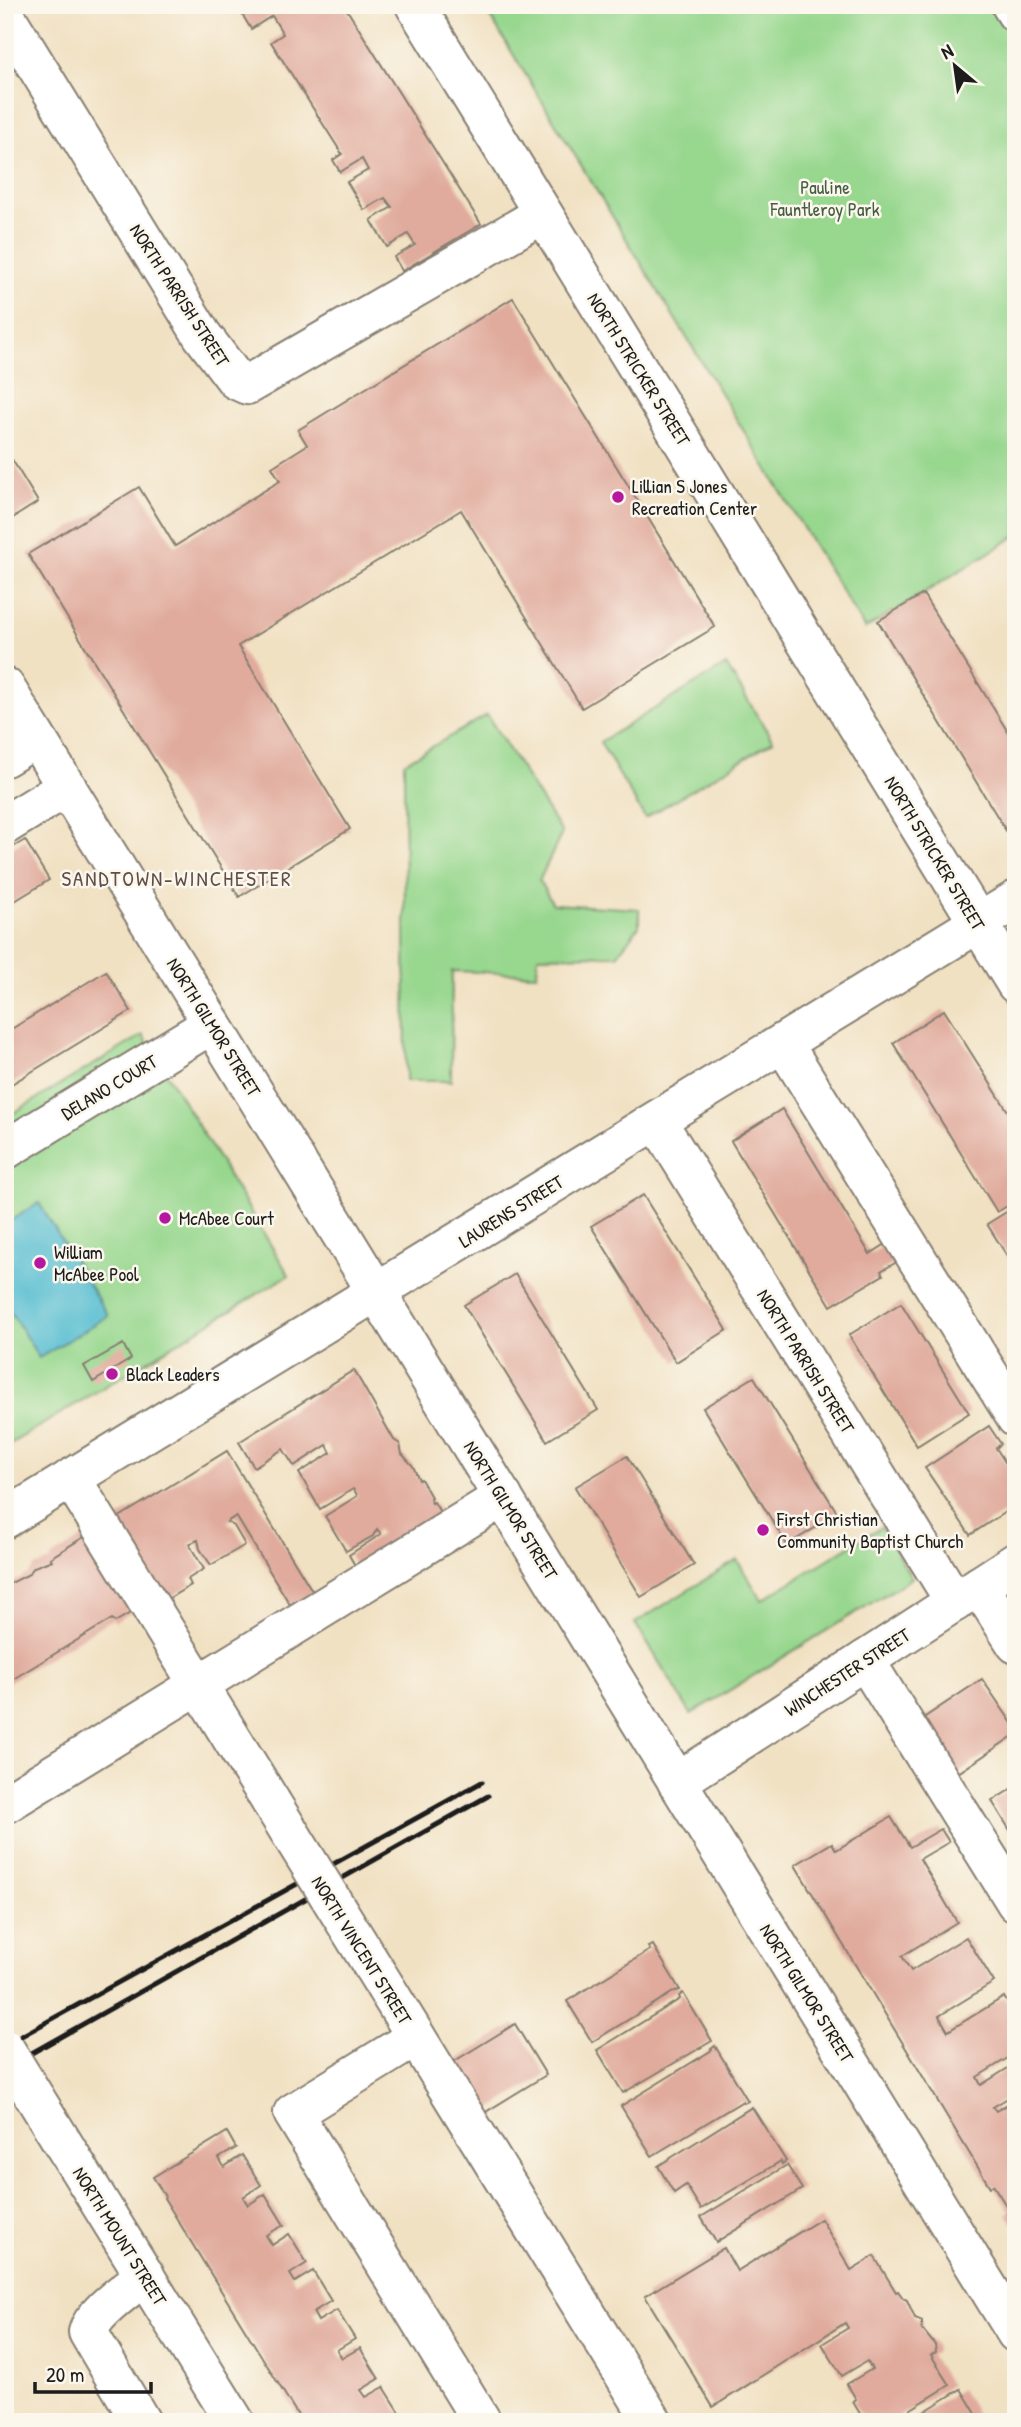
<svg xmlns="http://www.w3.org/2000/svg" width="1021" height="2427" font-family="'Patrick Hand',sans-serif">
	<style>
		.green { fill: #97d78e; stroke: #5a7a55; stroke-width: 2 }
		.water { fill: #54bdd1; stroke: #386c76; stroke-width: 2 }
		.building { fill: #e0ab9d }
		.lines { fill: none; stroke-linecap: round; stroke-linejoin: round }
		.minor-casing { stroke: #867e70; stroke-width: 42 }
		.minor { stroke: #fff; stroke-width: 38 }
		.rail { stroke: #1c1c1c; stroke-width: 5 }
		.minor-bridge-casing { stroke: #867e70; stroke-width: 42; stroke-linecap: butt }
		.minor-bridge { stroke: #fff; stroke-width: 38 }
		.poi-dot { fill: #b5179e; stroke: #fbf7ec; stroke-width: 2.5 }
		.labels { text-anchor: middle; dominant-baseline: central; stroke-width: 5; stroke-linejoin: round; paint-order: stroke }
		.park-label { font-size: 19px; fill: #475d44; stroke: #fbf7ec }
		.street-label { font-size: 19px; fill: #1c1c1c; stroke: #fbf7ec }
		.poi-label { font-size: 19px; fill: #1c1c1c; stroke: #fbf7ec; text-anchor: start }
		.neighbourhood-label { font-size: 21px; letter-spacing: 2px; fill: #614e49; stroke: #fbf7ec }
	</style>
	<rect width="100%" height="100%" fill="#fbf7ec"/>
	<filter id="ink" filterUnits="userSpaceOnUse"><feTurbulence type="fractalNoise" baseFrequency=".0143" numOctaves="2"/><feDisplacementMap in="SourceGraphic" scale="14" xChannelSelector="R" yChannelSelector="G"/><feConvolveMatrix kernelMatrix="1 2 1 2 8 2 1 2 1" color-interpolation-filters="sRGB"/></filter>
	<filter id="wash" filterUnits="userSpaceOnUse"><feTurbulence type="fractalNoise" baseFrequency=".00686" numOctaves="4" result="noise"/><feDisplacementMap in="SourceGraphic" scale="28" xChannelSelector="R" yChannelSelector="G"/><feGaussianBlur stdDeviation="1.57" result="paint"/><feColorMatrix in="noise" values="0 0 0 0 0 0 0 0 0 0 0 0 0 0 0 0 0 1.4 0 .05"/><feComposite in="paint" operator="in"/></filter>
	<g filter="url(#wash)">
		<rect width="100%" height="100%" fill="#f1e1c3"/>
		<!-- green -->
		<g class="green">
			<polygon points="483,5 1000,5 1016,30 1016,536 865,629"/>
			<polygon points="726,665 773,741 645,818 600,742"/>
			<polygon points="487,715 562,833 539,881 553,904 639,909 639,926 617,955 538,956 537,974 452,971 451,1081 406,1081 404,763"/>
			<polygon points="143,1035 289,1275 5,1447 5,1118"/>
			<polygon points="881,1527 912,1578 691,1714 635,1623 737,1560 762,1600"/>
		</g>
		<!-- water -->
		<polygon class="water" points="39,1203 108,1316 39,1358 5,1303 5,1224"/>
		<g id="blocks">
			<!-- building -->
			<g class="building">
				<polygon points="256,5 344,5 481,224 402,271 394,257 415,245 408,234 387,247 371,220 392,207 385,198 364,210 347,182 368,170 362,159 340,172 333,160 342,154 271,42 283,34 272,16 251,29 242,14"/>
				<polygon points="513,298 715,627 582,708 461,510 238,646 350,829 239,897 28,554 139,487 175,546 280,481 272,467 307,445 298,430"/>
				<polygon points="5,448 38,502 5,523"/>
				<polygon points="923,594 1016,745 1016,830 1008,834 878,621"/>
				<polygon points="25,840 49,880 5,907 5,852"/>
				<polygon points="106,971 131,1011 5,1088 5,1033"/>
				<polygon points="944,1010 1016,1124 1016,1201 997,1212 893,1043"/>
				<polygon points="782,1109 870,1254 886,1244 897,1262 881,1271 883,1275 831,1306 731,1141"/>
				<polygon points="643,1195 727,1330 676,1362 591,1226"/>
				<polygon points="1016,1206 1016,1270 987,1224"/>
				<polygon points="515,1274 598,1410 547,1441 464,1305"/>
				<polygon points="901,1303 969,1413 917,1446 849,1335"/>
				<polygon points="123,1344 131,1359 93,1382 84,1366"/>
				<polygon points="354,1370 394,1440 400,1444 402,1454 413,1466 419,1480 421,1479 431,1497 430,1498 432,1503 434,1502 444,1519 361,1576 349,1555 381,1534 377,1529 373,1536 346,1551 325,1516 357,1496 356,1493 353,1489 320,1509 299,1473 331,1453 327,1445 294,1466 283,1449 254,1467 239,1442"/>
				<polygon points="754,1377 838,1514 787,1545 703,1408"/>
				<polygon points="989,1426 1001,1444 996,1448 1016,1479 1016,1505 970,1535 925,1468"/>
				<polygon points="227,1451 319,1602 297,1616 236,1516 227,1522 234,1526 245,1545 211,1565 200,1549 198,1540 189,1544 204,1569 188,1579 191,1585 166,1600 116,1519"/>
				<polygon points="627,1456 694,1565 641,1597 575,1487"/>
				<polygon points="89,1534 132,1612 115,1622 112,1619 5,1684 5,1586 29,1574 34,1567 52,1560 50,1558"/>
				<polygon points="982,1679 1016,1729 1016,1734 958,1773 922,1719"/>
				<polygon points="1016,1786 1016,1840 992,1801"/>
				<polygon points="891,1817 910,1847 941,1829 949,1842 920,1859 957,1922 902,1956 906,1963 911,1971 966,1937 994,1982 939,2016 948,2031 1004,1997 1016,2017 1016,2053 977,2077 981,2085 1016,2063 1016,2093 993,2107 996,2111 1016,2099 1016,2128 1009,2132 1013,2137 1016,2135 1016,2227 1007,2214 1010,2212 993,2185 990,2187 974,2161 795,1865 832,1843 836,1850"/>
				<polygon points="653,1945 680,1990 675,1991 592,2042 567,2001 650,1950 648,1947"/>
				<polygon points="683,1993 712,2041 623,2093 597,2050 680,1999 679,1996"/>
				<polygon points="515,2024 546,2075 484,2113 453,2062"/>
				<polygon points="715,2046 748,2101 744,2103 743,2101 652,2156 621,2106 712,2050 711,2049"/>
				<polygon points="752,2107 786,2161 782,2164 781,2161 701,2209 686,2185 674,2193 658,2166"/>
				<polygon points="227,2132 236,2148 219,2158 224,2167 242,2155 261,2185 243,2197 248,2205 265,2194 284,2225 266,2235 272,2245 289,2234 307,2263 290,2274 295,2282 313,2271 331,2301 313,2312 318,2321 337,2310 355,2339 337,2350 342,2358 360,2348 379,2379 361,2390 366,2397 384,2387 403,2417 396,2422 302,2422 164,2198 165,2196 153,2177"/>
				<polygon points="787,2165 802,2189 716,2242 701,2217"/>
				<polygon points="821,2219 851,2270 874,2256 896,2292 898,2291 903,2298 907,2300 915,2318 922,2321 922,2329 935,2345 936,2352 931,2355 950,2385 890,2422 865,2422 853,2402 856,2399 847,2384 872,2369 867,2361 842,2376 822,2344 848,2328 845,2323 713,2407 645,2296 724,2248 737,2271"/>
				<polygon points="961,2389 981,2422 908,2422 938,2403"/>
			</g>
		</g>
	</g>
	<g filter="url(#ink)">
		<use href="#blocks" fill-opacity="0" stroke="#867e70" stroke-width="2"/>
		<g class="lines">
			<!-- minor casing -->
			<g class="minor-casing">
				<g id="minor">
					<polyline points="415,5 1016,984"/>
					<polyline points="1011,5 1016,13"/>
					<polyline points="5,15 202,335 236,380 247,385 543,214"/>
					<polyline points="5,687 1016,2333"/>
					<polyline points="5,757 36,738"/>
					<polyline points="5,825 67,787"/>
					<polyline points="783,1043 1016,1418"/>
					<polyline points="657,1121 955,1602"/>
					<polyline points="5,1150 212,1024"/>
					<polyline points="71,1478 271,1802"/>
					<polyline points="5,1519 1016,900"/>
					<polyline points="979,1586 1016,1644"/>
					<polyline points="865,1660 1016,1903"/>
					<polyline points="677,1782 1016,1562"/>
					<polyline points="5,1804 503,1497"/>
					<polyline points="386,1988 653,2422"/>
					<polyline points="416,2037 293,2113 482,2422"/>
					<polyline points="72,2158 235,2422"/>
					<path d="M141,2422L88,2332C93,2312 129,2289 145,2275"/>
				</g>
			</g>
			<!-- minor -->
			<use href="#minor" class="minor"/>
			<!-- rail -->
			<g class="rail">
				<polyline points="5,2045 482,1782"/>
				<polyline points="5,2068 488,1796"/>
			</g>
			<!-- minor-bridge casing -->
			<g class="minor-bridge-casing">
				<g id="minor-bridge">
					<polyline points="271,1802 386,1988"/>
					<polyline points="5,2049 72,2158"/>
				</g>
			</g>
			<!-- minor-bridge -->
			<use href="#minor-bridge" class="minor-bridge"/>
		</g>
	</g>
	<!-- markers -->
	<g class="poi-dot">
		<circle cx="618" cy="497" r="7"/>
		<circle cx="165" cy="1218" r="7"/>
		<circle cx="40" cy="1263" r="7"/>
		<circle cx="112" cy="1374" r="7"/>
		<circle cx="763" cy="1530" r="7"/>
	</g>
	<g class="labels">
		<!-- park labels -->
		<g class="park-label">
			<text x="825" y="187">Pauline<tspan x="825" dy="22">Fauntleroy Park</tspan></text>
		</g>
		<!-- street labels -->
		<g class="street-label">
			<text transform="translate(180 295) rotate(57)">NORTH PARRISH STREET</text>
			<text transform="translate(639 369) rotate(58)">NORTH STRICKER STREET</text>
			<text transform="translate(935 853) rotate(59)">NORTH STRICKER STREET</text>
			<text transform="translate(214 1027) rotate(58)">NORTH GILMOR STREET</text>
			<text transform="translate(109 1087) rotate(-31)">DELANO COURT</text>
			<text transform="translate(511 1211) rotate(-32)">LAURENS STREET</text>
			<text transform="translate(806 1361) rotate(58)">NORTH PARRISH STREET</text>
			<text transform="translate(511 1510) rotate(58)">NORTH GILMOR STREET</text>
			<text transform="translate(847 1672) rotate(-33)">WINCHESTER STREET</text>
			<text transform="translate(362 1950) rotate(58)">NORTH VINCENT STREET</text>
			<text transform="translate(807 1993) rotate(58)">NORTH GILMOR STREET</text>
			<text transform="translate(120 2236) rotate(58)">NORTH MOUNT STREET</text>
		</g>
		<!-- poi labels -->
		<g class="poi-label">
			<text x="632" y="486">Lillian S Jones<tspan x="632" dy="22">Recreation Center</tspan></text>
			<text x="179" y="1218">McAbee Court</text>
			<text x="54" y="1252">William<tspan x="54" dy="22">McAbee Pool</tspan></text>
			<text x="126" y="1374">Black Leaders</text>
			<text x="777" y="1519">First Christian<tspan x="777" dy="22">Community Baptist Church</tspan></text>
		</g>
		<!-- neighbourhood labels -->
		<g class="neighbourhood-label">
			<text x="177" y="878">SANDTOWN-WINCHESTER</text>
		</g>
	</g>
	<!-- margin -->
	<rect width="1021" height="2427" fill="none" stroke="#fbf7ec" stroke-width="28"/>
	<!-- north arrow -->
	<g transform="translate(955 66) rotate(331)" stroke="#fbf7ec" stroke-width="5" paint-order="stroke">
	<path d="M0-5L12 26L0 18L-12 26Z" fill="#1c1c1c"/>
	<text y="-10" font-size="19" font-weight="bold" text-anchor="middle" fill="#1c1c1c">N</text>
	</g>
	<!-- scale -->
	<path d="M35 2382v10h116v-10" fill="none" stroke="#1c1c1c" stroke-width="3.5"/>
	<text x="46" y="2382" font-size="21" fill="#1c1c1c" stroke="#fbf7ec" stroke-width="5" paint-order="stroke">20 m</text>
</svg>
